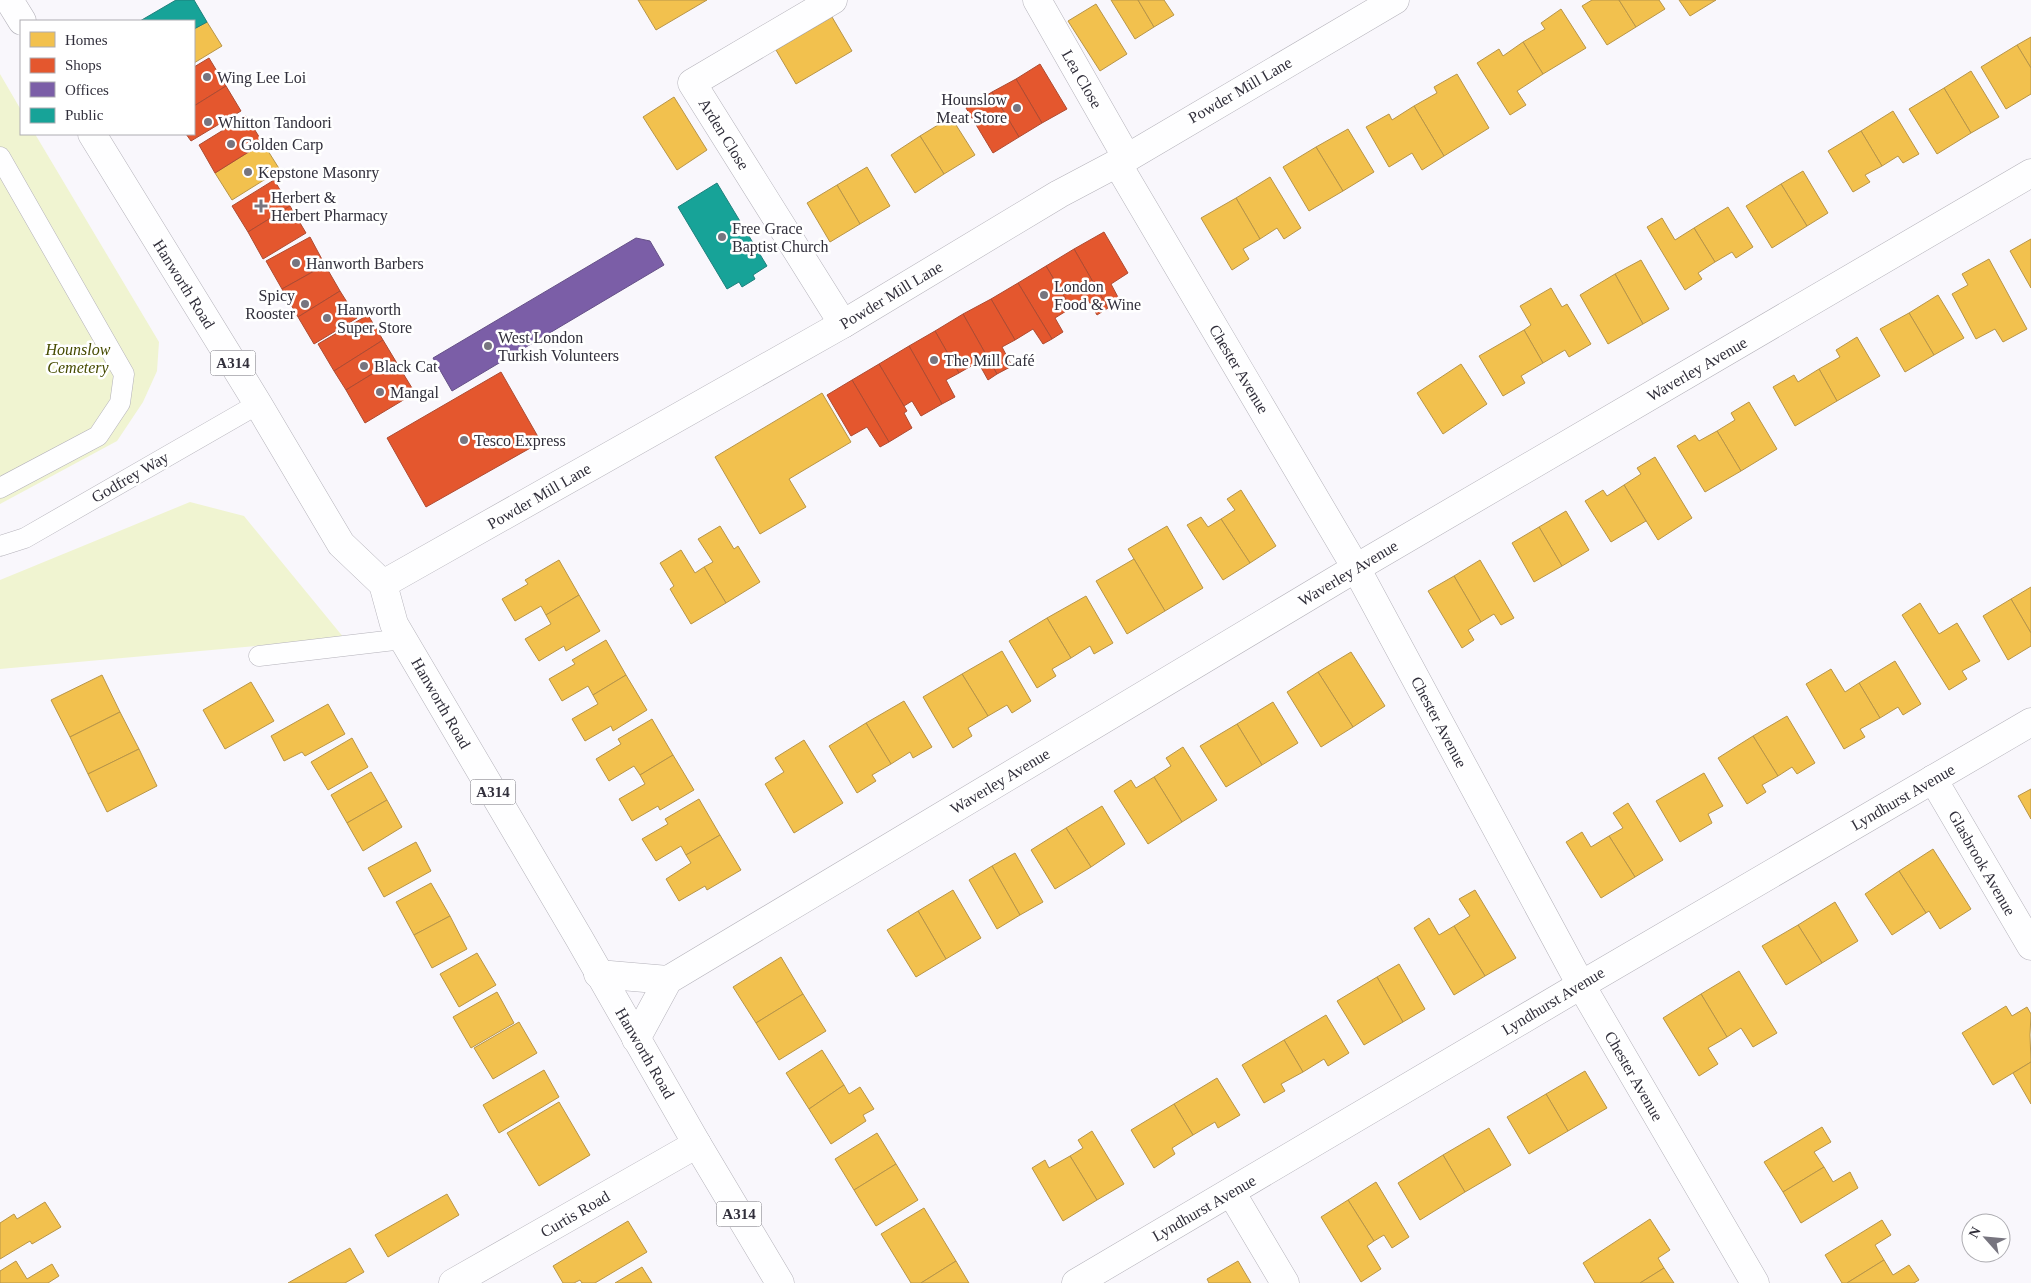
<svg xmlns="http://www.w3.org/2000/svg" width="2031" height="1283" font-family="'Times New Roman',serif">
	<style>
		.green { fill: #f0f4d1 }
		.homes { fill: #f2c14e; stroke: #b89548 }
		.shops { fill: #e4572e; stroke: #ae4b32 }
		.offices { fill: #7b5ea7; stroke: #655087 }
		.public { fill: #17a398; stroke: #1f807c }
		.lines { fill: none; stroke-linecap: round; stroke-linejoin: round }
		.service-casing { stroke: #b4b2ba; stroke-width: 21 }
		.minor-casing { stroke: #b4b2ba; stroke-width: 29 }
		.tertiary-casing { stroke: #b4b2ba; stroke-width: 29 }
		.primary-casing { stroke: #b4b2ba; stroke-width: 29 }
		.service { stroke: #fefeff; stroke-width: 20 }
		.minor { stroke: #fefeff; stroke-width: 28 }
		.tertiary { stroke: #fefeff; stroke-width: 28 }
		.primary { stroke: #fefeff; stroke-width: 28 }
		.poi-dot { fill: #77757f; stroke: #fff; stroke-width: 2 }
		.labels { text-anchor: middle; dominant-baseline: central; stroke-width: 5; stroke-linejoin: round; paint-order: stroke }
		.shield { fill: #fff; stroke: #6f6d76; stroke-width: 1 }
		.shield-label { font-size: 15px; font-weight: bold; fill: #312f3b }
		.poi-label { font-size: 16px; fill: #312f3b; stroke: #fff; text-anchor: start }
		.street-label { font-size: 16px; fill: #312f3b; stroke: #fff }
		.park-label { font-size: 16px; font-style: italic; fill: #464b01; stroke: #fff }
	</style>
	<rect width="100%" height="100%" fill="#f9f7fc"/>
	<!-- green -->
	<g class="green">
		<polygon points="0,74 21,110 21,134 35,134 159,342 157,371 143,402 117,441 0,504"/>
		<polygon points="190,502 244,516 344,638 0,669 0,580"/>
	</g>
	<!-- homes -->
	<g class="homes">
		<polygon points="638,0 707,0 656,30"/>
		<polygon points="1111,0 1138,0 1154,27 1135,39"/>
		<polygon points="1138,0 1164,0 1174,15 1154,27"/>
		<polygon points="1592,0 1619,0 1636,27 1607,45 1582,6"/>
		<polygon points="1619,0 1659,0 1665,9 1636,27"/>
		<polygon points="1679,0 1716,0 1690,16"/>
		<polygon points="1096,4 1127,54 1100,71 1068,21"/>
		<polygon points="1561,9 1586,48 1543,74 1523,42 1545,29 1541,23"/>
		<polygon points="832,17 852,51 796,84 776,50"/>
		<polygon points="207,22 222,46 194,63 194,29"/>
		<polygon points="2031,37 2031,68 2017,45"/>
		<polygon points="1523,42 1543,74 1517,91 1526,105 1510,115 1477,63 1499,49 1503,56"/>
		<polygon points="2017,45 2031,68 2031,94 2006,109 1981,67"/>
		<polygon points="1971,71 1999,117 1971,133 1944,88"/>
		<polygon points="1457,74 1489,128 1444,156 1414,106 1437,93 1434,87"/>
		<polygon points="1944,88 1971,133 1937,154 1909,109"/>
		<polygon points="674,97 707,150 677,170 643,117"/>
		<polygon points="1414,106 1444,156 1422,170 1412,153 1389,167 1366,127 1389,114 1392,120"/>
		<polygon points="1893,111 1919,154 1903,163 1898,156 1882,166 1861,131"/>
		<polygon points="951,117 975,155 944,174 920,136"/>
		<polygon points="1348,129 1374,172 1343,191 1316,147"/>
		<polygon points="1861,131 1882,166 1865,175 1870,182 1853,192 1828,151"/>
		<polygon points="920,136 944,174 915,193 891,155"/>
		<polygon points="263,143 280,170 232,200 215,173"/>
		<polygon points="1316,147 1343,191 1309,211 1283,167"/>
		<polygon points="867,167 890,206 860,224 837,185"/>
		<polygon points="1803,171 1828,213 1807,226 1781,184"/>
		<polygon points="1270,177 1301,228 1284,239 1277,228 1260,239 1236,198"/>
		<polygon points="1781,184 1807,226 1772,248 1746,206"/>
		<polygon points="837,185 860,224 830,242 807,203"/>
		<polygon points="1236,198 1260,239 1243,249 1249,259 1232,270 1201,218"/>
		<polygon points="1728,207 1753,247 1736,258 1732,252 1715,262 1694,228"/>
		<polygon points="1662,218 1675,240 1694,228 1715,262 1698,273 1702,279 1685,290 1647,227"/>
		<polygon points="2031,239 2031,288 2010,251"/>
		<polygon points="1989,259 2027,329 2003,342 1995,329 1976,339 1952,294 1968,285 1962,274"/>
		<polygon points="1641,260 1669,309 1643,324 1615,274"/>
		<polygon points="1615,274 1643,324 1608,344 1580,295"/>
		<polygon points="1551,288 1562,307 1567,304 1591,344 1569,357 1565,350 1543,363 1524,330 1531,325 1520,306"/>
		<polygon points="1938,295 1964,338 1934,355 1909,313"/>
		<polygon points="1909,313 1934,355 1905,372 1880,329"/>
		<polygon points="1524,330 1543,363 1521,376 1525,383 1503,396 1479,356"/>
		<polygon points="1857,337 1880,376 1837,401 1819,369 1840,357 1836,350"/>
		<polygon points="1461,364 1487,404 1443,434 1417,393"/>
		<polygon points="1819,369 1837,401 1795,426 1773,387 1794,375 1798,382"/>
		<polygon points="822,393 851,442 789,479 806,507 760,534 715,457"/>
		<polygon points="1749,402 1777,449 1741,471 1717,431 1735,420 1731,413"/>
		<polygon points="1717,431 1741,471 1705,492 1677,446 1695,435 1699,441"/>
		<polygon points="1655,457 1692,518 1658,540 1624,485 1641,474 1637,468"/>
		<polygon points="1624,485 1646,521 1611,542 1585,501 1603,490 1607,496"/>
		<polygon points="1241,490 1276,546 1250,563 1221,519 1235,510 1227,499"/>
		<polygon points="1566,511 1589,550 1562,566 1539,527"/>
		<polygon points="1201,517 1208,527 1221,519 1250,563 1223,580 1187,525"/>
		<polygon points="720,526 734,549 738,546 760,582 726,603 704,567 713,562 698,539"/>
		<polygon points="1167,526 1203,588 1165,611 1128,549"/>
		<polygon points="1539,527 1562,566 1534,582 1512,543"/>
		<polygon points="681,550 695,573 704,567 726,603 691,624 670,589 674,586 660,563"/>
		<polygon points="1134,559 1165,611 1127,634 1096,581"/>
		<polygon points="559,560 579,595 546,615 541,606 515,621 502,599 528,584 525,580"/>
		<polygon points="1480,560 1514,618 1501,625 1494,614 1481,622 1454,576"/>
		<polygon points="1454,576 1481,622 1468,630 1474,640 1462,648 1428,591"/>
		<polygon points="2031,587 2031,633 2011,599"/>
		<polygon points="579,595 600,631 566,651 564,646 539,661 525,639 551,624 546,615"/>
		<polygon points="1086,596 1113,643 1094,654 1090,646 1071,658 1047,618"/>
		<polygon points="2011,599 2031,633 2031,646 2008,660 1983,616"/>
		<polygon points="1920,603 1939,634 1957,623 1980,661 1962,671 1967,679 1949,690 1902,615"/>
		<polygon points="1047,618 1071,658 1052,669 1056,676 1037,688 1009,641"/>
		<polygon points="606,640 626,675 593,695 588,686 562,701 549,679 575,664 572,660"/>
		<polygon points="1002,651 1031,701 1012,713 1007,705 988,716 962,674"/>
		<polygon points="1351,652 1385,706 1353,727 1318,672"/>
		<polygon points="1895,661 1921,704 1903,715 1898,707 1880,718 1859,683"/>
		<polygon points="1831,669 1845,692 1859,683 1880,718 1860,729 1865,737 1844,749 1806,684"/>
		<polygon points="1318,672 1353,727 1321,747 1287,692"/>
		<polygon points="962,674 988,716 968,728 972,736 953,748 923,697"/>
		<polygon points="102,675 120,712 70,737 51,700"/>
		<polygon points="626,675 647,710 613,731 611,726 585,741 572,719 598,704 593,695"/>
		<polygon points="251,682 274,721 225,749 203,710"/>
		<polygon points="904,701 932,747 913,758 910,752 891,764 866,723"/>
		<polygon points="1273,702 1298,743 1262,765 1237,724"/>
		<polygon points="328,704 345,734 305,756 302,752 284,761 271,736"/>
		<polygon points="120,712 139,749 88,774 70,737"/>
		<polygon points="1787,716 1815,763 1797,774 1792,767 1778,776 1753,736"/>
		<polygon points="652,719 673,755 640,775 634,766 609,781 596,759 621,744 618,739"/>
		<polygon points="866,723 891,764 872,775 876,781 857,793 829,746"/>
		<polygon points="1237,724 1262,765 1226,787 1200,746"/>
		<polygon points="1753,736 1778,776 1762,785 1766,792 1747,804 1718,758"/>
		<polygon points="352,738 368,767 328,790 311,762"/>
		<polygon points="804,740 843,803 794,833 765,784 784,772 775,758"/>
		<polygon points="1183,747 1217,800 1182,822 1154,777 1171,766 1166,758"/>
		<polygon points="139,749 157,786 107,812 88,774"/>
		<polygon points="673,755 694,790 660,810 658,806 632,821 619,799 645,784 640,775"/>
		<polygon points="371,772 387,800 347,823 331,795"/>
		<polygon points="1704,773 1723,806 1708,814 1712,823 1680,842 1656,801"/>
		<polygon points="1154,777 1182,822 1148,844 1114,791 1131,780 1136,788"/>
		<polygon points="2031,789 2031,819 2018,796"/>
		<polygon points="699,799 720,835 686,855 681,846 656,861 642,839 668,824 665,819"/>
		<polygon points="387,800 402,827 363,851 347,823"/>
		<polygon points="1628,803 1663,860 1635,877 1609,836 1623,828 1613,813"/>
		<polygon points="1102,806 1125,844 1091,867 1066,828"/>
		<polygon points="1066,828 1091,867 1055,889 1031,850"/>
		<polygon points="1582,832 1591,847 1609,836 1635,877 1601,898 1566,842"/>
		<polygon points="720,835 741,870 707,890 705,886 679,901 666,879 691,863 686,855"/>
		<polygon points="416,842 431,871 384,897 368,868"/>
		<polygon points="1933,849 1971,909 1940,929 1929,911 1926,913 1899,871"/>
		<polygon points="1015,853 1043,902 1020,915 992,866"/>
		<polygon points="992,866 1020,915 997,929 969,880"/>
		<polygon points="1899,871 1926,913 1892,935 1865,894"/>
		<polygon points="431,883 450,916 414,935 396,902"/>
		<polygon points="953,890 981,938 946,959 918,911"/>
		<polygon points="1475,890 1516,958 1485,976 1454,926 1470,916 1459,899"/>
		<polygon points="1835,902 1858,941 1822,963 1798,925"/>
		<polygon points="918,911 946,959 916,977 887,930"/>
		<polygon points="450,916 467,949 432,968 414,935"/>
		<polygon points="1429,918 1439,935 1454,926 1485,976 1454,995 1414,928"/>
		<polygon points="1798,925 1822,963 1786,985 1762,946"/>
		<polygon points="477,953 496,985 459,1007 440,974"/>
		<polygon points="781,957 803,994 756,1023 733,987"/>
		<polygon points="1399,964 1425,1009 1403,1022 1377,977"/>
		<polygon points="1739,971 1777,1033 1753,1047 1741,1028 1727,1037 1701,994"/>
		<polygon points="1377,977 1403,1022 1364,1045 1337,1001"/>
		<polygon points="497,992 514,1023 471,1048 453,1017"/>
		<polygon points="803,994 826,1031 779,1060 756,1023"/>
		<polygon points="1701,994 1727,1037 1708,1048 1718,1064 1699,1076 1663,1018"/>
		<polygon points="2006,1006 2012,1016 2027,1007 2031,1014 2030,1035 2031,1062 1993,1085 1962,1033"/>
		<polygon points="1326,1015 1349,1053 1328,1066 1324,1059 1303,1072 1284,1040"/>
		<polygon points="519,1022 537,1053 493,1079 474,1048"/>
		<polygon points="1284,1040 1303,1072 1281,1084 1285,1091 1264,1103 1242,1065"/>
		<polygon points="822,1050 844,1085 809,1109 786,1073"/>
		<polygon points="2031,1062 2031,1104 2013,1073"/>
		<polygon points="544,1070 559,1097 499,1133 483,1105"/>
		<polygon points="1585,1071 1607,1108 1568,1131 1546,1094"/>
		<polygon points="1217,1078 1240,1115 1218,1128 1215,1122 1193,1135 1174,1104"/>
		<polygon points="844,1085 849,1094 860,1087 874,1109 863,1115 866,1121 831,1144 809,1109"/>
		<polygon points="1546,1094 1568,1131 1529,1154 1507,1117"/>
		<polygon points="559,1102 590,1155 539,1186 507,1133"/>
		<polygon points="1174,1104 1193,1135 1172,1148 1175,1154 1154,1168 1131,1130"/>
		<polygon points="1822,1127 1831,1142 1814,1152 1824,1167 1783,1192 1764,1162"/>
		<polygon points="1489,1128 1511,1165 1465,1192 1443,1155"/>
		<polygon points="1092,1131 1124,1184 1097,1200 1070,1156 1083,1148 1078,1140"/>
		<polygon points="877,1133 896,1164 854,1190 835,1159"/>
		<polygon points="1443,1155 1465,1192 1420,1220 1398,1183"/>
		<polygon points="1070,1156 1097,1200 1063,1221 1032,1168 1045,1160 1049,1168"/>
		<polygon points="896,1164 918,1200 876,1226 854,1190"/>
		<polygon points="1824,1167 1833,1182 1850,1172 1858,1188 1801,1223 1783,1192"/>
		<polygon points="1376,1182 1409,1237 1392,1248 1384,1235 1374,1241 1348,1200"/>
		<polygon points="447,1194 459,1215 388,1257 375,1235"/>
		<polygon points="1348,1200 1374,1241 1367,1246 1381,1269 1361,1282 1321,1217"/>
		<polygon points="45,1202 61,1227 32,1244 30,1241 0,1259 0,1223 14,1214 17,1219"/>
		<polygon points="924,1208 956,1261 921,1283 911,1283 881,1234"/>
		<polygon points="1650,1219 1670,1250 1658,1258 1664,1268 1640,1283 1595,1283 1583,1263"/>
		<polygon points="1882,1220 1891,1235 1875,1245 1884,1260 1847,1283 1842,1283 1825,1255"/>
		<polygon points="628,1221 647,1252 595,1283 582,1283 580,1280 574,1283 563,1283 553,1266"/>
		<polygon points="350,1248 364,1272 345,1283 288,1283"/>
		<polygon points="1884,1260 1893,1275 1909,1265 1919,1280 1914,1283 1847,1283"/>
		<polygon points="16,1261 27,1279 52,1264 59,1276 48,1283 0,1283 0,1271"/>
		<polygon points="956,1261 969,1283 921,1283"/>
		<polygon points="1238,1261 1251,1283 1209,1283 1207,1279"/>
		<polygon points="642,1267 652,1283 615,1283"/>
		<polygon points="1664,1268 1674,1283 1640,1283"/>
	</g>
	<!-- shops -->
	<g class="shops">
		<polygon points="209,58 226,86 194,106 194,67"/>
		<polygon points="1040,64 1067,109 1042,123 1016,79"/>
		<polygon points="1016,79 1042,123 1019,137 992,92"/>
		<polygon points="226,86 241,111 191,141 186,134 194,134 194,106"/>
		<polygon points="992,92 1019,137 993,153 966,108"/>
		<polygon points="246,116 263,143 215,173 199,145"/>
		<polygon points="274,180 290,206 248,232 232,206"/>
		<polygon points="290,206 306,233 263,259 248,232"/>
		<polygon points="1104,232 1128,273 1111,284 1120,301 1108,308 1074,249"/>
		<polygon points="310,237 325,265 282,289 266,261"/>
		<polygon points="1074,249 1108,308 1097,315 1087,298 1071,308 1046,266"/>
		<polygon points="325,265 340,291 298,317 282,289"/>
		<polygon points="1046,266 1071,308 1055,318 1063,332 1052,339 1018,283"/>
		<polygon points="1018,283 1052,339 1043,344 1033,329 1015,340 991,299"/>
		<polygon points="340,291 357,318 314,344 298,317"/>
		<polygon points="991,299 1015,340 1002,347 1012,366 997,374 963,314"/>
		<polygon points="963,314 997,374 988,380 978,362 959,373 935,331"/>
		<polygon points="368,315 383,340 334,371 318,344"/>
		<polygon points="935,331 959,373 946,380 955,397 942,404 909,346"/>
		<polygon points="383,340 395,360 346,390 334,371"/>
		<polygon points="909,346 942,404 921,416 912,401 904,406 879,364"/>
		<polygon points="395,360 415,393 365,423 346,390"/>
		<polygon points="879,364 907,411 904,413 912,428 889,442 852,380"/>
		<polygon points="501,372 541,442 426,507 387,438"/>
		<polygon points="852,380 889,442 880,447 867,427 851,436 827,395"/>
	</g>
	<!-- offices -->
	<polygon class="offices" points="636,238 650,241 664,265 452,391 433,358"/>
	<!-- public -->
	<g class="public">
		<polygon points="176,0 194,0 207,22 194,29 194,21 140,21"/>
		<polygon points="717,183 767,266 753,275 755,279 742,287 739,282 727,289 678,207"/>
	</g>
	<g class="lines">
		<!-- service casing -->
		<g class="service-casing">
			<g id="service">
				<polyline points="0,157 124,374 120,403 98,436 0,488"/>
				<polyline points="0,546 25,538 258,404"/>
				<polyline points="259,656 403,639"/>
			</g>
		</g>
		<!-- minor casing -->
		<g class="minor-casing">
			<g id="minor">
				<polyline points="833,0 692,83 843,324"/>
				<polyline points="1037,0 1127,158"/>
				<polyline points="1117,163 1356,568 1581,985 1755,1283"/>
				<polyline points="1933,779 2031,946"/>
				<polyline points="598,974 668,980"/>
				<polyline points="636,1039 668,980 1356,568 2031,173"/>
				<polyline points="1231,1192 1285,1283"/>
				<polyline points="453,1283 697,1144"/>
				<polyline points="1076,1283 1581,985 2031,722"/>
			</g>
		</g>
		<!-- tertiary casing -->
		<g class="tertiary-casing">
			<polyline id="tertiary" points="383,584 843,324 1059,194 1127,158 1395,0"/>
		</g>
		<!-- primary casing -->
		<g class="primary-casing">
			<g id="primary">
				<polyline points="9,0 22,21"/>
				<polyline points="92,134 258,404 341,544 383,584 394,624 579,938 697,1144 780,1283"/>
			</g>
		</g>
		<!-- service -->
		<use href="#service" class="service"/>
		<!-- minor -->
		<use href="#minor" class="minor"/>
		<!-- tertiary -->
		<use href="#tertiary" class="tertiary"/>
		<!-- primary -->
		<use href="#primary" class="primary"/>
	</g>
	<!-- markers -->
	<g class="poi-dot">
		<circle cx="207" cy="77" r="5"/>
		<circle cx="1017" cy="108" r="5"/>
		<circle cx="208" cy="122" r="5"/>
		<circle cx="231" cy="144" r="5"/>
		<circle cx="248" cy="172" r="5"/>
		<path d="M258.5 198.5h5v5h5v5h-5v5h-5v-5h-5v-5h5z"/>
		<circle cx="722" cy="237" r="5"/>
		<circle cx="296" cy="263" r="5"/>
		<circle cx="1044" cy="295" r="5"/>
		<circle cx="305" cy="304" r="5"/>
		<circle cx="327" cy="318" r="5"/>
		<circle cx="488" cy="346" r="5"/>
		<circle cx="934" cy="360" r="5"/>
		<circle cx="364" cy="366" r="5"/>
		<circle cx="380" cy="392" r="5"/>
		<circle cx="464" cy="440" r="5"/>
	</g>
	<g class="labels">
		<!-- shield labels -->
		<g class="shield">
			<rect x="210.5" y="350.5" width="45" height="25" rx="4"/>
			<rect x="470.5" y="779.5" width="45" height="25" rx="4"/>
			<rect x="716.5" y="1201.5" width="45" height="25" rx="4"/>
		</g>
		<g class="shield-label">
			<text x="233" y="363">A314</text>
			<text x="493" y="792">A314</text>
			<text x="739" y="1214">A314</text>
		</g>
		<!-- poi labels -->
		<g class="poi-label">
			<text x="217" y="77">Wing Lee Loi</text>
			<text x="1007" y="99" text-anchor="end">Hounslow<tspan x="1007" dy="18">Meat Store</tspan></text>
			<text x="218" y="122">Whitton Tandoori</text>
			<text x="241" y="144">Golden Carp</text>
			<text x="258" y="172">Kepstone Masonry</text>
			<text x="271" y="197">Herbert &amp;<tspan x="271" dy="18">Herbert Pharmacy</tspan></text>
			<text x="732" y="228">Free Grace<tspan x="732" dy="18">Baptist Church</tspan></text>
			<text x="306" y="263">Hanworth Barbers</text>
			<text x="1054" y="286">London<tspan x="1054" dy="18">Food &amp; Wine</tspan></text>
			<text x="295" y="295" text-anchor="end">Spicy<tspan x="295" dy="18">Rooster</tspan></text>
			<text x="337" y="309">Hanworth<tspan x="337" dy="18">Super Store</tspan></text>
			<text x="498" y="337">West London<tspan x="498" dy="18">Turkish Volunteers</tspan></text>
			<text x="944" y="360">The Mill Café</text>
			<text x="374" y="366">Black Cat</text>
			<text x="390" y="392">Mangal</text>
			<text x="474" y="440">Tesco Express</text>
		</g>
		<!-- street labels -->
		<g class="street-label">
			<text transform="translate(1082 79) rotate(60)">Lea Close</text>
			<text transform="translate(1240 90) rotate(-30)">Powder Mill Lane</text>
			<text transform="translate(724 134) rotate(58)">Arden Close</text>
			<text transform="translate(184 284) rotate(58)">Hanworth Road</text>
			<text transform="translate(891 295) rotate(-31)">Powder Mill Lane</text>
			<text transform="translate(1239 369) rotate(59)">Chester Avenue</text>
			<text transform="translate(1697 369) rotate(-30)">Waverley Avenue</text>
			<text transform="translate(130 477) rotate(-30)">Godfrey Way</text>
			<text transform="translate(539 496) rotate(-30)">Powder Mill Lane</text>
			<text transform="translate(1348 573) rotate(-31)">Waverley Avenue</text>
			<text transform="translate(441 703) rotate(60)">Hanworth Road</text>
			<text transform="translate(1439 722) rotate(62)">Chester Avenue</text>
			<text transform="translate(1000 781) rotate(-31)">Waverley Avenue</text>
			<text transform="translate(1903 797) rotate(-30)">Lyndhurst Avenue</text>
			<text transform="translate(1982 863) rotate(60)">Glasbrook Avenue</text>
			<text transform="translate(1553 1001) rotate(-31)">Lyndhurst Avenue</text>
			<text transform="translate(645 1053) rotate(60)">Hanworth Road</text>
			<text transform="translate(1634 1076) rotate(60)">Chester Avenue</text>
			<text transform="translate(1204 1208) rotate(-30)">Lyndhurst Avenue</text>
			<text transform="translate(575 1214) rotate(-30)">Curtis Road</text>
		</g>
		<!-- park labels -->
		<g class="park-label">
			<text x="78" y="349">Hounslow<tspan x="78" dy="18">Cemetery</tspan></text>
		</g>
	</g>
	<!-- legend -->
	<rect x="20" y="20" width="175" height="115" fill="#ffffff" stroke="#adacb1"/>
	<rect x="30" y="32" width="25" height="15" fill="#f2c14e" stroke="#adacb1"/>
	<text x="65" y="45" font-size="15" fill="#312f3b">Homes</text>
	<rect x="30" y="58" width="25" height="15" fill="#e4572e" stroke="#adacb1"/>
	<text x="65" y="70" font-size="15" fill="#312f3b">Shops</text>
	<rect x="30" y="82" width="25" height="15" fill="#7b5ea7" stroke="#adacb1"/>
	<text x="65" y="95" font-size="15" fill="#312f3b">Offices</text>
	<rect x="30" y="108" width="25" height="15" fill="#17a398" stroke="#adacb1"/>
	<text x="65" y="120" font-size="15" fill="#312f3b">Public</text>
	<!-- north arrow -->
	<g transform="translate(1986 1238) rotate(297)"><circle r="24" fill="#ffffff" stroke="#adacb1"/>
	<path d="M0-4L9 19L0 12L-9 19Z" fill="#77757f"/>
	<text y="-8" font-size="14" font-weight="bold" text-anchor="middle" fill="#312f3b">N</text>
	</g>
</svg>
